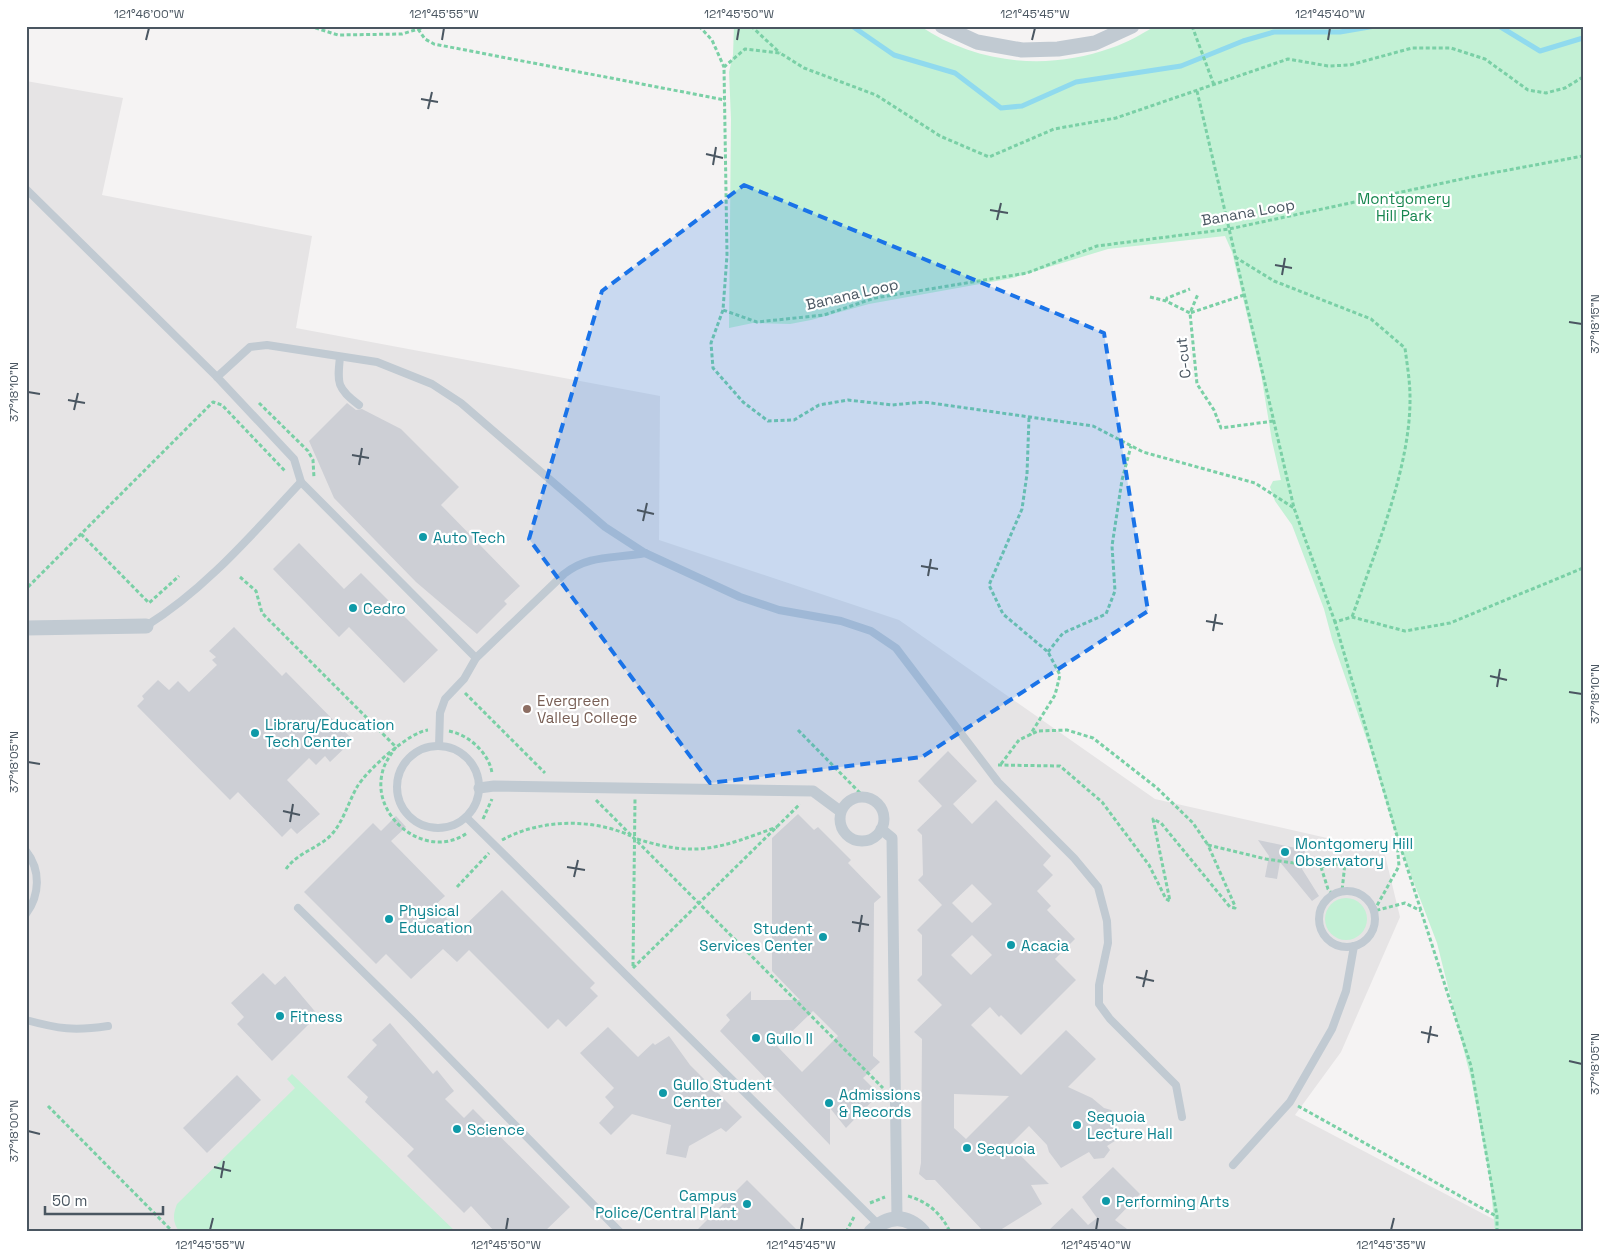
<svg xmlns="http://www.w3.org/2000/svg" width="1609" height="1258" font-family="'Space Grotesk',sans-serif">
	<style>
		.education { fill: #e6e4e5 }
		.green { fill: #c3f1d5 }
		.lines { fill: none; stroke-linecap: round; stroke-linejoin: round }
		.stream { stroke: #90daee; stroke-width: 5 }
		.building { fill: #cdcfd5; fill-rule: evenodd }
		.path { stroke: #7ad0a6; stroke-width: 3; stroke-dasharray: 4 2.5; stroke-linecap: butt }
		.service { stroke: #c1cad2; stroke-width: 8 }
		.pedestrian { stroke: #c1cad2; stroke-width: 11 }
		.minor { stroke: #c1cad2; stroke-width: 15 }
		.marked { fill: #1a73e8; fill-opacity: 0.2; stroke: #1a73e8; stroke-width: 4; stroke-dasharray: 10 6; stroke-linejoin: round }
		.ticks { fill: none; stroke: #4a5661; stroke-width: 2 }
		.culture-dot { fill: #0f9aa8; stroke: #fff; stroke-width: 2 }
		.education-dot { fill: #8d6e63; stroke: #fff; stroke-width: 2 }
		.labels { text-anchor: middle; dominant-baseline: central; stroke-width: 4.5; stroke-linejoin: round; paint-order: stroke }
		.park-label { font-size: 15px; fill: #17864f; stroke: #fff }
		.street-label { font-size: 15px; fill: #4a5661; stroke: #fff }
		.culture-label { font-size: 15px; fill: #0d838f; stroke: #fff; text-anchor: start }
		.education-label { font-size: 15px; fill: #785e54; stroke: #fff; text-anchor: start }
		.neatline { fill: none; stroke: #4a5661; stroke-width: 2 }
		.ticks-label { font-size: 12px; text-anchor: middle; fill: #4a5661 }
	</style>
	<rect width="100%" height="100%" fill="#f5f3f3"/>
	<!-- education -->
	<polygon class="education" points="26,81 123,98 102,195 312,236 296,328 660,396 659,540 899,620 1155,799 1384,851 1400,917 1341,1052 1295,1115 1495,1220 1495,1232 26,1232"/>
	<!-- green -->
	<g class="green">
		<path d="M734,26H920C976,64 1048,71 1111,48C1127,43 1141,34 1156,26H1583V1232H1495L1490,1179L1472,1083L1437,943L1398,841L1369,746L1332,639L1324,609L1292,525L1275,501L1270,487L1273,481L1281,480L1272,441L1261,374L1232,252L1225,236L1108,249L1013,278L869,304L811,320L790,324L753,323L729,328L731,119L729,72L733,55Z"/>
		<circle cx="1346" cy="919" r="21"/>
		<path d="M292,1074L456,1232H180C172,1223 173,1214 177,1204L295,1088L287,1079Z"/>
	</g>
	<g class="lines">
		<!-- stream -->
		<g class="stream">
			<polyline points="852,26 894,55 955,73 1001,108 1022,106 1076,82 1181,66 1243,41 1274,32 1340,32 1375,26"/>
			<polyline points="1499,26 1540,51 1583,38"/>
		</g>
	</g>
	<!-- building -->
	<g class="building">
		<polygon points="347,403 356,410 362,409 401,429 459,487 441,505 520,586 504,601 507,604 477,634 416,582 334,498 309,441"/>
		<polygon points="299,543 344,589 361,573 438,650 404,683 349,627 339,637 273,569"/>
		<polygon points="234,627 282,676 286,672 353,740 330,762 325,756 316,765 309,758 287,780 320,814 297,834 291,828 282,837 238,792 230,800 137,706 144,699 142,696 158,680 169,690 178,681 189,692 217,665 212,660 216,657 209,651"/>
		<path d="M948,751L977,781L953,804L972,824L996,800L1051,856L1043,865L1053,875L1037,891L1051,906L1047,910L1075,939L1055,959L1076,980L1021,1035L1001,1015L999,1017L990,1007L971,1025L1021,1075L1066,1030L1096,1059L1068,1087L1092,1098L1104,1108L1111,1110L1118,1121L1115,1129L1118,1139L1107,1146L1110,1150L1104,1158L1094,1159L1089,1152L1061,1168L1049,1152L1047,1145L1029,1126L1010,1145L1049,1184L1031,1185L1042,1204L997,1232H984L935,1180H926L919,1174L921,1163L922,1039L914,1032L942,1005L917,980L922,975V935L917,930L942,905L918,880L923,875L922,835L917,830L942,806L918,781ZM972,884L992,904L972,923L952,903ZM972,935L992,955L971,975L951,955ZM954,1094L1009,1096L966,1139L954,1128Z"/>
		<path d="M798,814L814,830L818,827L851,860L848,863L881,897L874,903L873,1056L880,1062L863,1078L879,1094L846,1128L830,1108V1145L720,1031L730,1020L726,1015L751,991V1000H800L772,971V838ZM813,1011L838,1036L802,1072L777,1046Z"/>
		<polygon points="396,816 406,827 391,841 445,896 434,906 459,931 502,890 595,983 590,988 598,996 566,1027 558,1019 548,1029 469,950 457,962 443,949 411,979 386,954 376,964 304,892 373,823 381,831"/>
		<polygon points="1258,840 1305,850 1302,869 1319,896 1312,901 1280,862 1277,879 1265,877 1269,856"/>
		<polygon points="263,973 275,985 285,976 318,1015 272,1061 237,1024 244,1017 231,1003"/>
		<polygon points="390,1023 433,1074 437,1070 454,1091 445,1099 464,1118 473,1109 570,1207 544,1232 495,1232 471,1206 464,1213 407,1156 414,1149 365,1102 368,1097 347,1077 377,1045 372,1040"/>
		<polygon points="608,1027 638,1057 653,1043 655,1045 669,1036 690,1065 742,1117 726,1132 721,1128 689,1146 686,1158 666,1154 671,1125 632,1114 611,1135 599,1123 614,1107 605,1097 614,1088 580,1053"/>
		<polygon points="237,1075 261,1100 207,1153 183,1128"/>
		<polygon points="1113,1167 1140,1194 1115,1220 1131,1232 1047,1232 1072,1208 1088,1225 1097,1218 1082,1197"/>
		<polygon points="747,1180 799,1232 695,1232"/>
	</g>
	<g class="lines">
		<!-- path -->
		<g class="path">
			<polyline points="309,26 338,35 402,34 428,26"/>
			<polyline points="699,26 712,40 724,67"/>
			<polyline points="751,26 780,53"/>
			<polyline points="1192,26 1214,85"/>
			<polyline points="418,29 425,39 434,44 725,100"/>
			<polyline points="1583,77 1565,88 1546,93 1528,90 1485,59 1451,48 1412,48 1350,65 1328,66 1288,59 1116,118 1054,129 989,157 940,136 876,95 804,68 780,53 745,49 724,67 727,255 723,310 757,322 824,315 875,298 1027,273 1097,246 1229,229 1476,176 1583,156"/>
			<polyline points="1197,91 1294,508 1335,622"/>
			<path d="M1235,257L1274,281L1371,319L1405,348C1407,364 1410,381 1410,397C1411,466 1375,552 1352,617"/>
			<polyline points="1244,295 1190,313 1197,384 1214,410 1221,428 1274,421"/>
			<polyline points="1150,297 1166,301 1190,313 1198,294"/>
			<polyline points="1166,301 1167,298 1190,289"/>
			<polyline points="723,310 711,343 713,368 743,402 768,421 794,420 819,405 848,400 892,405 924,402 1093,426 1143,452 1255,483 1294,508"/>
			<polyline points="259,403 308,451 313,460 314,478"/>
			<polyline points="1029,418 1027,474 1022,509 989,585 1003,614 1048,652 1060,675 1055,695 1030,735"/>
			<polyline points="81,534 149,603 179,576"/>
			<polyline points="240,577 256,591 262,613 396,747"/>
			<polyline points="28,587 213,402 222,405 285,471"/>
			<polyline points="1048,652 1063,633 1106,614 1115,591 1112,546 1122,480 1131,446"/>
			<polyline points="465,693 545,773"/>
			<polyline points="798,730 863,796"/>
			<path d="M449,731C469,735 489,753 492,773"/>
			<path d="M396,747C390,756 384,763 382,774C372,819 428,861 467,833"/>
			<polyline points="1001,764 1019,740 1038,731 1067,730 1093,738 1157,788 1193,823 1208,845"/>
			<polyline points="998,765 1060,766 1102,802 1149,865 1166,899 1170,901 1153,819 1161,823 1230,907 1235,908 1235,906 1208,845 1266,859 1321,867 1345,863 1342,891"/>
			<polyline points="596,800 883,1088"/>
			<polyline points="483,819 492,799"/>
			<path d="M637,839C698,858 719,848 777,827"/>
			<path d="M502,840C540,819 592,818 631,836"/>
			<polyline points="1397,842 1399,866 1374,911 1405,903 1421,911"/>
			<polyline points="1321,867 1328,889 1333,895"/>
			<path d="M286,869C298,852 318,849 332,834C344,820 348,803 357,787C367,770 409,732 428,730"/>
			<polyline points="457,887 489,853"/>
			<polyline points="633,966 635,799"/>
			<polyline points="633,968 800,804"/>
			<polyline points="48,1106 173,1232"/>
			<polyline points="1298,1106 1496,1216"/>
			<path d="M908,1196C928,1202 941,1213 950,1232"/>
			<polyline points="870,1203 885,1197"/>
			<polyline points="846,1232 855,1215"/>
			<polyline points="1497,1232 1497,1216 1471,1066 1397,836 1335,622 1352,617 1405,631 1450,623 1583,568"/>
		</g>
		<!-- service -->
		<g class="service">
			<polyline points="26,189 217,377 294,459 301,482 476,658"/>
			<path d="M340,357C337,384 337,388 359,405"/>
			<polyline points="217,377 250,347 267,345 377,362 432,384 461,403 605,527 645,553 740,597 779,610 841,621 871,631 896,648 998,782 1074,858 1098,887 1107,921 1108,943 1099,985 1099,1004 1110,1019 1176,1085 1182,1117"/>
			<path d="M146,626C206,589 254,532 301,482"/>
			<path d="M439,746L440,713L445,699L464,679L476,658L564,574C589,554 615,559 645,553"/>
			<circle cx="438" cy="787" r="41"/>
			<polyline points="466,817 878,1224"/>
			<path d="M26,851C41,870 40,895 26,914"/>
			<circle cx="1347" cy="919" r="28"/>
			<polyline points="298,908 409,1017 620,1232"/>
			<path d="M26,1020C59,1029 74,1031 108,1026"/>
			<polyline points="1233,1165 1290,1102 1332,1029 1346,991 1354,946"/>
		</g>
		<!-- pedestrian -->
		<g class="pedestrian">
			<polyline points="479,788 494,786 813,791 840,811"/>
			<circle cx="862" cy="819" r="22"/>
			<polyline points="881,829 892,838 897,1218"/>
		</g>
		<!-- minor -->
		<g class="minor">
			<polyline points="942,26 977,42 1022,50 1058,49 1095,43 1132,26"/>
			<polyline points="26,628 146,626"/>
			<path d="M871,1232C887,1215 907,1214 923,1232"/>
		</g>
	</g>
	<!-- marked area -->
	<path class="marked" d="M744,185L1104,333L1148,611L922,757L710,783L529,539L602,291Z"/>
	<!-- ticks -->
	<path class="ticks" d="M146,40L149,28M442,40L444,28M737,40L739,28M1032,40L1035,28M1328,40L1330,28M421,99L438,102M428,109L432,92M706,154L723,158M713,165L716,147M990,210L1008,213M997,220L1001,203M1275,265L1292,268M1282,275L1285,258M1569,322L1582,324M28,392L40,394M68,400L85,403M74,410L78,393M352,455L369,458M359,465L362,448M637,510L654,514M643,521L647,503M921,566L938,569M928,576L931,559M1206,621L1223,624M1213,631L1216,614M1490,676L1507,680M1497,687L1500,669M1569,692L1582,694M28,762L40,764M283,811L300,815M290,822L293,804M567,867L585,870M574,877L578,860M852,922L869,925M859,932L862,915M1136,977L1154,981M1143,987L1147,970M1421,1032L1438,1036M1428,1043L1431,1026M1569,1061L1582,1064M28,1131L40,1134M214,1167L231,1171M221,1178L224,1161M210,1230L213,1218M506,1230L508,1218M801,1230L803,1218M1096,1230L1098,1218M1391,1230L1394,1218"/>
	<!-- markers -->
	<g class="culture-dot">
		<circle cx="423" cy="537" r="5"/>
		<circle cx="353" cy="608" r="5"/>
		<circle cx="255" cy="733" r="5"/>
		<circle cx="1285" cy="852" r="5"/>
		<circle cx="389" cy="919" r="5"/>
		<circle cx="823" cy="937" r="5"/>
		<circle cx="1011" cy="945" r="5"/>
		<circle cx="280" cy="1016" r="5"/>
		<circle cx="756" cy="1038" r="5"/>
		<circle cx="663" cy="1093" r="5"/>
		<circle cx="829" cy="1103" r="5"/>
		<circle cx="1077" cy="1125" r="5"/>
		<circle cx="457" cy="1129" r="5"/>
		<circle cx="967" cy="1148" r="5"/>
		<circle cx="1106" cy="1201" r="5"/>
		<circle cx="747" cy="1204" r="5"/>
	</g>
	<circle class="education-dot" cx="527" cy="709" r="5"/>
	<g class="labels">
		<!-- park labels -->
		<g class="park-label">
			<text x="1404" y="198">Montgomery<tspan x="1404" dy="17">Hill Park</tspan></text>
		</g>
		<!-- street labels -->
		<g class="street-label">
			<text transform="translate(1248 212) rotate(-10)">Banana Loop</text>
			<text transform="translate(852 294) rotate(-13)">Banana Loop</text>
			<text transform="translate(1183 358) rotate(-96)">C-cut</text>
		</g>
		<!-- culture labels -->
		<g class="culture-label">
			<text x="433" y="537">Auto Tech</text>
			<text x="363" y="608">Cedro</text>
			<text x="265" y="724">Library/Education<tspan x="265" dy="17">Tech Center</tspan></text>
			<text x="1295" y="843">Montgomery Hill<tspan x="1295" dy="17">Observatory</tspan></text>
			<text x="399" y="910">Physical<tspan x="399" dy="17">Education</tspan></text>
			<text x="813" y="928" text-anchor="end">Student<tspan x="813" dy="17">Services Center</tspan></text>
			<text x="1021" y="945">Acacia</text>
			<text x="290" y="1016">Fitness</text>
			<text x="766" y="1038">Gullo II</text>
			<text x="673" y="1084">Gullo Student<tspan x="673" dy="17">Center</tspan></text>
			<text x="839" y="1094">Admissions<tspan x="839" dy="17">&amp; Records</tspan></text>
			<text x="1087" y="1116">Sequoia<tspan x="1087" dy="17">Lecture Hall</tspan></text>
			<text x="467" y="1129">Science</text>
			<text x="977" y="1148">Sequoia</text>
			<text x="737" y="1195" text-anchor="end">Campus<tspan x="737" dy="17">Police/Central Plant</tspan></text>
			<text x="1116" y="1201">Performing Arts</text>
		</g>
		<!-- education labels -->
		<g class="education-label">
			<text x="537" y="700">Evergreen<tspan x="537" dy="17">Valley College</tspan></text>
		</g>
	</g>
	<!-- border -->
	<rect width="1609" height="1258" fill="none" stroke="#ffffff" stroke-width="55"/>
	<!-- scale -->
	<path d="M45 1206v8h118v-8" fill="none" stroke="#4a5661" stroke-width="2.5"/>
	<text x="52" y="1206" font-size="15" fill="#4a5661" stroke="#ffffff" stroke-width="4" paint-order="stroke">50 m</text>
	<rect x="28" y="28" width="1554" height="1202" class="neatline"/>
	<g class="ticks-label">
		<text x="149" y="18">121°46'00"W</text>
		<text x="444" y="18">121°45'55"W</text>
		<text x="739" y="18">121°45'50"W</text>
		<text x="1035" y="18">121°45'45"W</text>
		<text x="1330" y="18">121°45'40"W</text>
		<text transform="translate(1595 324) rotate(-90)" y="4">37°18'15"N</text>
		<text transform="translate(14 392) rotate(-90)" y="4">37°18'10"N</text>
		<text transform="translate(1595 694) rotate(-90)" y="4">37°18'10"N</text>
		<text transform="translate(14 762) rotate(-90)" y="4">37°18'05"N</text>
		<text transform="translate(1595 1064) rotate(-90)" y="4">37°18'05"N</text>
		<text transform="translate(14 1131) rotate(-90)" y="4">37°18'00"N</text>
		<text x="210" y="1249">121°45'55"W</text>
		<text x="506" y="1249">121°45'50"W</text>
		<text x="801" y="1249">121°45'45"W</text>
		<text x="1096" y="1249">121°45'40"W</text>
		<text x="1391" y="1249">121°45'35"W</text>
	</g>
</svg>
